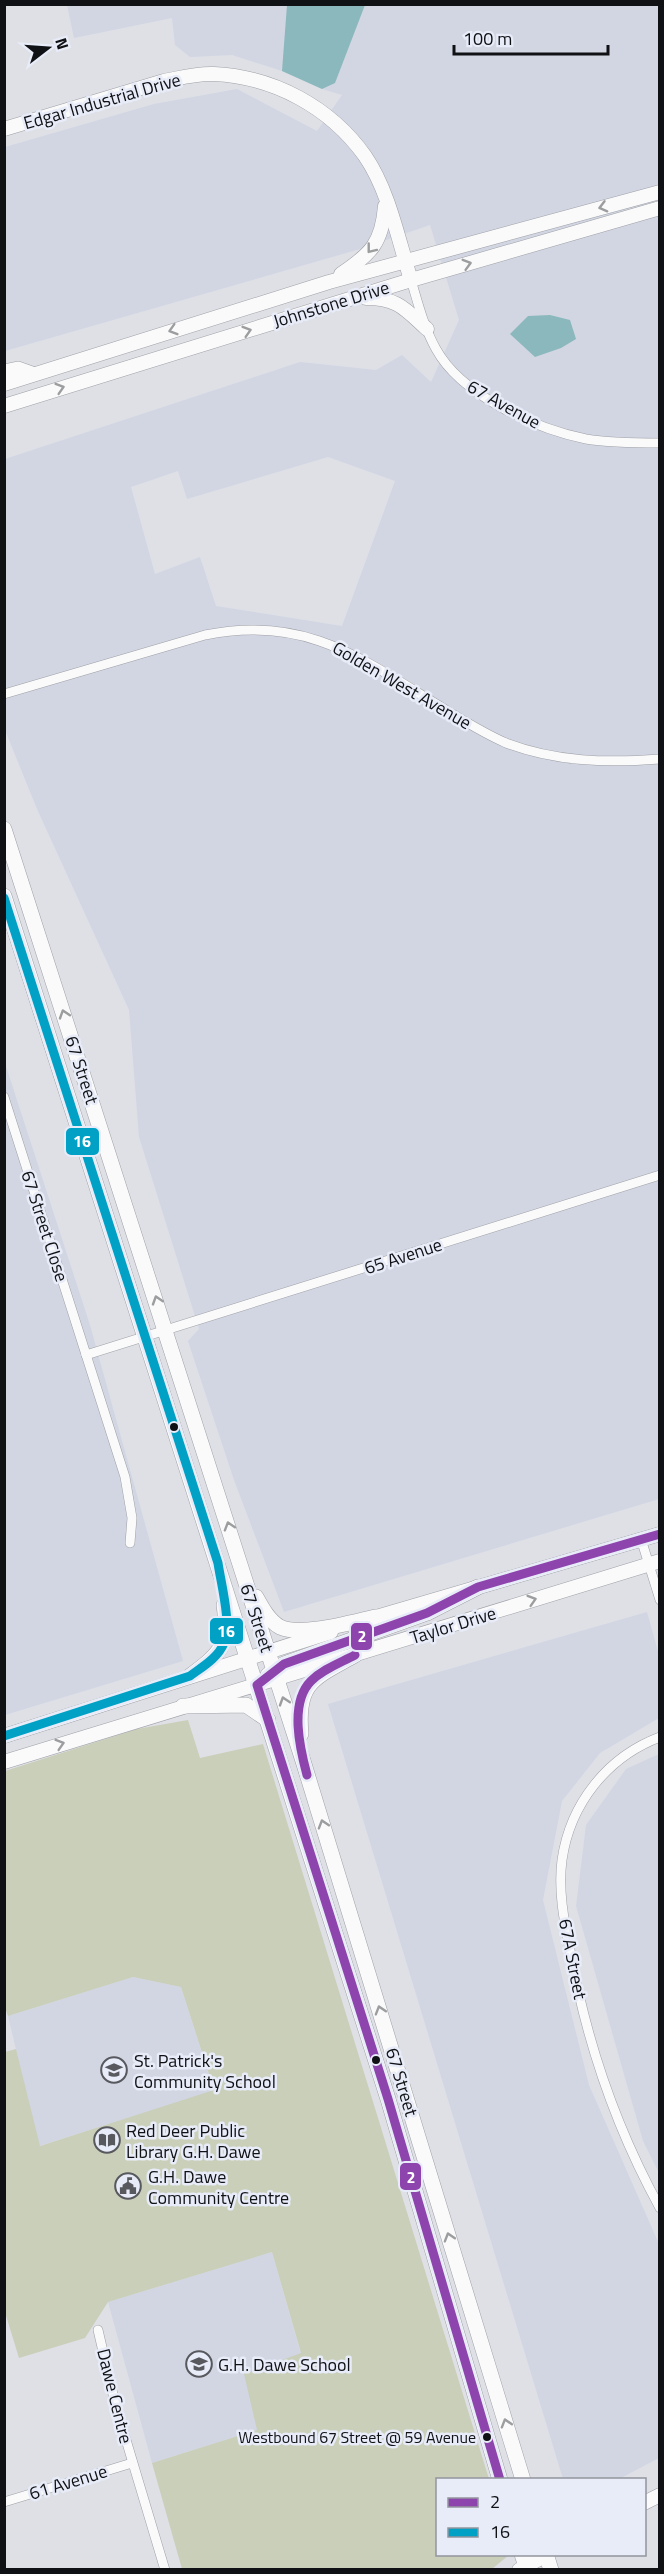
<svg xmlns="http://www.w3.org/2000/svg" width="664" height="2574" font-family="'Titillium Web',sans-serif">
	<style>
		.built { fill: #d2d6e3; fill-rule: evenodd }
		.green { fill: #c9cfb9 }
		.water { fill: #8ab8bc }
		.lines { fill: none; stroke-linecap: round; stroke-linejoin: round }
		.street-casing { stroke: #9ea0a5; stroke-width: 10 }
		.secondary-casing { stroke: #9ea0a5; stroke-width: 15 }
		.primary-casing { stroke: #9ea0a5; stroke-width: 16 }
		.street { stroke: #fafafb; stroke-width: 9 }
		.secondary { stroke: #fafafb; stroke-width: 14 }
		.primary { stroke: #fafafb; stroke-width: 15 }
		.bus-1-casing { stroke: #e8ecf8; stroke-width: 14 }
		.bus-2-casing { stroke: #e8ecf8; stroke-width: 14 }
		.bus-1 { stroke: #8e44ad; stroke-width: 9 }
		.bus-2 { stroke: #01a1c5; stroke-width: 9 }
		.oneway { stroke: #9c9d9f }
		.bus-dot { fill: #101115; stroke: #e8ecf8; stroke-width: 2 }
		.labels { text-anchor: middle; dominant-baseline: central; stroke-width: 5; stroke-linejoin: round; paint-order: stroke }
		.bus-label { font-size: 16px; fill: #101115; stroke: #e8ecf8; text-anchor: end }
		.street-label { font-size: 18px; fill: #101115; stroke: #e8ecf8 }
		.poi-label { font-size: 18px; fill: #101115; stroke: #e8ecf8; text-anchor: start }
		.line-badge { stroke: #e8ecf8; stroke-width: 2 }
		.badge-label { font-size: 16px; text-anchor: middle; font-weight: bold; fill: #fff }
	</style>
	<rect width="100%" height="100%" fill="#dee0e6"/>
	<!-- built -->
	<g class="built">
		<path d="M67,5H659V1499L284,1612L234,1480L188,1341L199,1329L139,1137L129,1010L37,809L5,730V459L300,362L376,370L402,355L431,382L459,320L430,225L360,249L5,351V147L154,104L237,89L317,131L342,95L322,89L282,71L232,55L190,57L175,45L172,18L74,38ZM328,457L395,481L342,626L216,606L200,557L155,574L131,487L178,471L187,499Z"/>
		<polygon points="4,1060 90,1325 183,1661 5,1715"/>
		<polygon points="647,1612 659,1655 659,1718 600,1753 562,1801 543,1900 589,2085 659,2244 659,2458 619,2479 563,2479 328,1704"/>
		<polygon points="659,1754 659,2173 643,2141 576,1906 586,1825 626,1769"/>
		<polygon points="133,1977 181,1987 214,2091 39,2146 8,2016"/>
		<polygon points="272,2252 301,2354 257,2430 152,2463 108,2302"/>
	</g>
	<!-- green -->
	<polygon class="green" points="188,1720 200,1758 263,1744 489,2479 438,2480 438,2554 509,2555 492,2569 182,2569 152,2463 257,2430 244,2374 301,2353 272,2252 108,2302 85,2338 19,2358 4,2309 5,2052 16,2049 40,2146 214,2090 181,1987 133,1977 8,2016 4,2005 5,1771 137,1729"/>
	<!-- water -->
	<g class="water">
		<polygon points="287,5 365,5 335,83 322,89 282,71"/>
		<polygon points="550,315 570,320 576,339 561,348 535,357 510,334 528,316"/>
	</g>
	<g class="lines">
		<!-- street casing -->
		<g class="street-casing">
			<g id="street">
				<path d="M411,280C418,303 424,328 436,349C461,395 536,429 586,439C610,443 636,443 660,443"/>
				<path d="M4,694L205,635C307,614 363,660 446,710C466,722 485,734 506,743C556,762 607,763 660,759"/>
				<polyline points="4,1097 125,1477 132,1518 130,1543"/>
				<polyline points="86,1355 660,1175"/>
				<polyline points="641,1539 660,1600"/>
				<path d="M660,1737C607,1757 570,1804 562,1860C558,1890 564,1921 570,1950C586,2040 616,2128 660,2208"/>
				<polyline points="98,2330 115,2403 165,2570"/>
				<polyline points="4,2502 132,2463"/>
			</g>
		</g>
		<!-- secondary casing -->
		<g class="secondary-casing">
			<g id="secondary">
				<path d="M4,129L164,81C180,78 197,73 214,74C274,77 330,107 365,156C389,191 398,239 411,280"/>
				<path d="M341,274C371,254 382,243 385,206"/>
				<path d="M366,298C398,298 405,309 427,329"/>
				<polyline points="4,384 329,282 660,192"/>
				<polyline points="4,406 411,280 660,208"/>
				<polyline points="366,1620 660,1534"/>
				<polyline points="4,1736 331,1632"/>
				<polyline points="4,1762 660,1561"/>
				<polyline points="644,2503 660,2495"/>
				<polyline points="519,2570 548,2554"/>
			</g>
		</g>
		<!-- primary casing -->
		<g class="primary-casing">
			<g id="primary">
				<polyline points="4,372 18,369 32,374"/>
				<polyline points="4,829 304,1764 523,2480"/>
				<polyline points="4,896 388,2099 500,2480"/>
				<path d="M256,1597C262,1608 269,1621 280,1627C301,1637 352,1622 375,1617"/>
				<polyline points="268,1675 284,1664 427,1613 478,1587"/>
				<path d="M190,1676C221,1653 230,1645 224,1605"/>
				<polyline points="183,1706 246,1705 268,1720"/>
				<path d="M301,1734C296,1682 314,1678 355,1655"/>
				<polyline points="522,2554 527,2570"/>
				<polyline points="546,2554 551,2570"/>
			</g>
		</g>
		<!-- street -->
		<use href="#street" class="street"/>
		<!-- secondary -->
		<use href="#secondary" class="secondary"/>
		<!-- primary -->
		<use href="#primary" class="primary"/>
		<!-- bus-1 casing -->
		<g class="bus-1-casing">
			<g id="bus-1">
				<path d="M307,1775C300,1749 289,1703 311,1681C323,1669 340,1663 355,1655"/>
				<polyline points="500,2480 388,2099 257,1685 284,1664 427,1613 478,1587 660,1534"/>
			</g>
		</g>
		<!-- bus-2 casing -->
		<g class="bus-2-casing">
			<path id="bus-2" d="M4,898L218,1563C221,1584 232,1624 224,1643C218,1658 202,1667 190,1676L4,1736"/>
		</g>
		<!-- bus-1 -->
		<use href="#bus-1" class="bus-1"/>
		<!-- bus-2 -->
		<use href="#bus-2" class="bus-2"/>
	</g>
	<!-- one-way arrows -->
	<defs><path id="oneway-chevron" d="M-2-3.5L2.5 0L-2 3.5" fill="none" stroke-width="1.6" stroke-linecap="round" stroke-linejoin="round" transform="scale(1.5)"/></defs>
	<g class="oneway">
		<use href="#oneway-chevron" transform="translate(603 207) rotate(165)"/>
		<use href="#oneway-chevron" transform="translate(371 249) rotate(128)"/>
		<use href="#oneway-chevron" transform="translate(467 264) rotate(-16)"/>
		<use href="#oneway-chevron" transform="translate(173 330) rotate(163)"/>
		<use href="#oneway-chevron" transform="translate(247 331) rotate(-17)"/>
		<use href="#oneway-chevron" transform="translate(60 388) rotate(-17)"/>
		<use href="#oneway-chevron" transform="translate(64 1014) rotate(-108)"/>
		<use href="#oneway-chevron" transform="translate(157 1300) rotate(-108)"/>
		<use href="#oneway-chevron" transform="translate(229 1526) rotate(-107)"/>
		<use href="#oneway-chevron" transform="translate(532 1600) rotate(-17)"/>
		<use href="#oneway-chevron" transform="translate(284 1701) rotate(-108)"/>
		<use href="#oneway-chevron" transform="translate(60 1744) rotate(-17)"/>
		<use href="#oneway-chevron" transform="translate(323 1824) rotate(-107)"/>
		<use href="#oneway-chevron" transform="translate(380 2010) rotate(-107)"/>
		<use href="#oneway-chevron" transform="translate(449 2237) rotate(-107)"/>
		<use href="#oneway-chevron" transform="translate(506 2423) rotate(-107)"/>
	</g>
	<!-- icons -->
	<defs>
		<g id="school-ring" transform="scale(1.35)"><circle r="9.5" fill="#e8ecf8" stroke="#58595e" stroke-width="1.5"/><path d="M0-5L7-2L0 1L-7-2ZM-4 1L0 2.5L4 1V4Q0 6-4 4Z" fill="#58595e"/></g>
		<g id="library-ring" transform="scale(1.35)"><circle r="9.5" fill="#e8ecf8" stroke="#58595e" stroke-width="1.5"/><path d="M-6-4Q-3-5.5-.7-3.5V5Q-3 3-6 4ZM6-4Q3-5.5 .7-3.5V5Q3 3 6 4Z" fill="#58595e"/></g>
		<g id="civic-ring" transform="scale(1.35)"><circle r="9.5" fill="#e8ecf8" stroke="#58595e" stroke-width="1.5"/><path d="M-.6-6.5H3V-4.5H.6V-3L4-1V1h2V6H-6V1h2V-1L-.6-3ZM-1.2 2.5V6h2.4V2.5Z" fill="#58595e"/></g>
	</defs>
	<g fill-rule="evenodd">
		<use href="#school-ring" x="114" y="2070"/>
		<use href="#library-ring" x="107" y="2140"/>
		<use href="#civic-ring" x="128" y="2186"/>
		<use href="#school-ring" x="199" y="2364"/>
	</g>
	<!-- markers -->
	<g class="bus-dot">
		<circle cx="174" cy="1427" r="5"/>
		<circle cx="376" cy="2060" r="5"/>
		<circle cx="487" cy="2437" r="5"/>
	</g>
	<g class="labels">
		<!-- bus labels -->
		<g class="bus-label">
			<text x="476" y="2437">Westbound 67 Street @ 59 Avenue</text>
		</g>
		<!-- street labels -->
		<g class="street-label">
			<text transform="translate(102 101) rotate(-16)">Edgar Industrial Drive</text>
			<text transform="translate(331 304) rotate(-17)">Johnstone Drive</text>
			<text transform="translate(504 404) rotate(29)">67 Avenue</text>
			<text transform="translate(402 685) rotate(30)">Golden West Avenue</text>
			<text transform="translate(82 1070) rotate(72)">67 Street</text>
			<text transform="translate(45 1226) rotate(72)">67 Street Close</text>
			<text transform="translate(403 1256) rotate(-18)">65 Avenue</text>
			<text transform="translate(257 1618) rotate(72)">67 Street</text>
			<text transform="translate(453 1625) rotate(-17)">Taylor Drive</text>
			<text transform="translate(573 1959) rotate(79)">67A Street</text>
			<text transform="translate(402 2082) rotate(73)">67 Street</text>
			<text transform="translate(115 2396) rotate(76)">Dawe Centre</text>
			<text transform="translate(68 2482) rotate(-17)">61 Avenue</text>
		</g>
		<!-- poi labels -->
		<g class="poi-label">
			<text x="134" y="2060">St. Patrick's<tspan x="134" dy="21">Community School</tspan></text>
			<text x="126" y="2130">Red Deer Public<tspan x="126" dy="21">Library G.H. Dawe</tspan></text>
			<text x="148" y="2176">G.H. Dawe<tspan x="148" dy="21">Community Centre</tspan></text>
			<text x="218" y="2364">G.H. Dawe School</text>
		</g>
	</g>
	<g class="line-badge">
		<rect x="65" y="1127" width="35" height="29" rx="6" fill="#01a1c5"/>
		<rect x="209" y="1617" width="35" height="28" rx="6" fill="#01a1c5"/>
		<rect x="350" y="1622" width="23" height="29" rx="6" fill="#8e44ad"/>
		<rect x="399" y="2162" width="23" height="29" rx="6" fill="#8e44ad"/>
	</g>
	<g class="badge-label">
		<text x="82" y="1147">16</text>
		<text x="226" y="1637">16</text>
		<text x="362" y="1642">2</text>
		<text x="411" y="2183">2</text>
	</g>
	<!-- border -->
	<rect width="664" height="2574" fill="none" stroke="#101115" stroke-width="12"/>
	<!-- legend -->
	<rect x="436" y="2478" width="210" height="78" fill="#e8ecf8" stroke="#92949d" stroke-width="1.5"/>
	<rect x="448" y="2498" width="30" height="9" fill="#8e44ad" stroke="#92949d" stroke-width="1.5"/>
	<text x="490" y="2508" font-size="18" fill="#101115">2</text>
	<rect x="448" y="2528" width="30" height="9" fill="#01a1c5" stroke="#92949d" stroke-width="1.5"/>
	<text x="490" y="2538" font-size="18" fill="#101115">16</text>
	<!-- north arrow -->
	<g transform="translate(48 48) rotate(73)" stroke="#e8ecf8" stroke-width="4.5" paint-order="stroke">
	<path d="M0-4.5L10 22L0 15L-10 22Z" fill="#101115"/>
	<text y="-9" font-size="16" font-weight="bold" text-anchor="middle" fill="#101115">N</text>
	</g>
	<!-- scale -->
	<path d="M454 45v9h154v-9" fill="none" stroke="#101115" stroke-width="3"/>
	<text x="463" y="45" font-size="18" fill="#101115" stroke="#e8ecf8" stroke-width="4.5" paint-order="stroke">100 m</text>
</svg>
